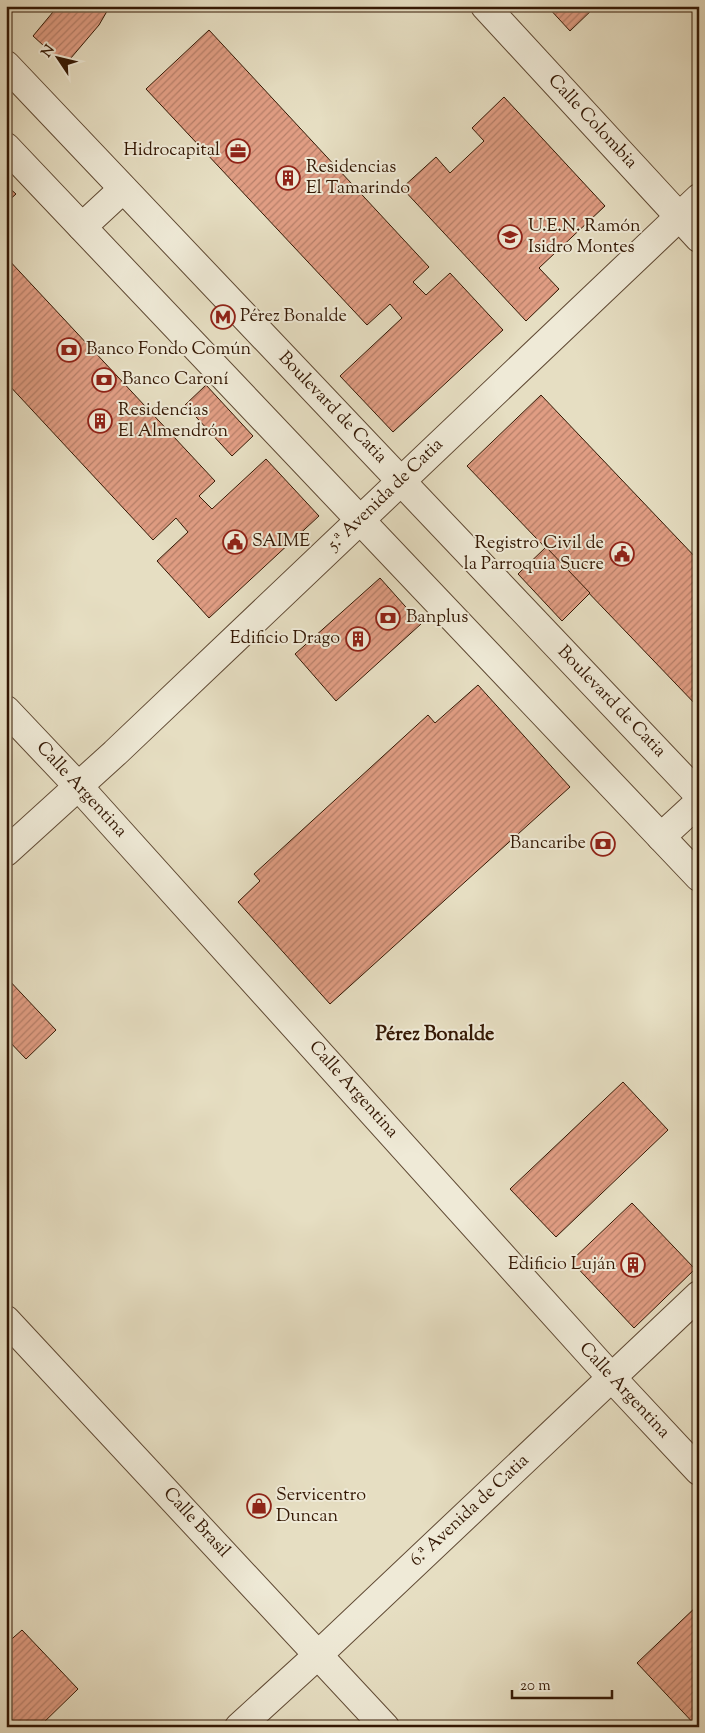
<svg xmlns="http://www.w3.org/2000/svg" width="705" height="1733" font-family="'Sorts Mill Goudy',serif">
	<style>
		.building { fill: url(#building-hatch); stroke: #341804 }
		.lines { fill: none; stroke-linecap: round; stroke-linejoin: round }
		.minor-casing { stroke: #604a34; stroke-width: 30 }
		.minor { stroke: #efead7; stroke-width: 28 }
		.labels { text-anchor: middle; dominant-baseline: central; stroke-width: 4; stroke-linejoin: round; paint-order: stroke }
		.street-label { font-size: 18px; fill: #341804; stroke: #efead7 }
		.poi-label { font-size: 18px; fill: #341804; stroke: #efead7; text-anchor: start }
		.quarter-label { font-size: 20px; font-weight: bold; fill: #341804; stroke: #efead7 }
	</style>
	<defs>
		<pattern id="building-hatch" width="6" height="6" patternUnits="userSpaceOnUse" patternTransform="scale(1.25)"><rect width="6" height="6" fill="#e09d83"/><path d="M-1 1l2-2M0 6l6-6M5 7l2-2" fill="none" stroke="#b67f69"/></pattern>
	</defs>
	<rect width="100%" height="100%" fill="#e6dec2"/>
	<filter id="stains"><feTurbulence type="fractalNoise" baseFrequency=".004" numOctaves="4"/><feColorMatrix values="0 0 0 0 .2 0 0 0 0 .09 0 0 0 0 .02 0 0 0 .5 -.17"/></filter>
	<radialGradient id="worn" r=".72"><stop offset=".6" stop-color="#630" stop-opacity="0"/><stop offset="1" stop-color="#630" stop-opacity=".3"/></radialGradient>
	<!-- building -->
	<g class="building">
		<polygon points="58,6 110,6 99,25 65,65 33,36"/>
		<polygon points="547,6 596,6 570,31"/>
		<polygon points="209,30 429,267 413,282 426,295 450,273 503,330 393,432 340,376 402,318 390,304 367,325 146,89"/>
		<polygon points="504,97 605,206 539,268 559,289 526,321 402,188 436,157 450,173 484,141 472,128"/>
		<polygon points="6,185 16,194 6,203"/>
		<polygon points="6,257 215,481 199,496 212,509 266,459 319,516 209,618 157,561 188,532 176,518 153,540 6,382"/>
		<polygon points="206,385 253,436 232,456 185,405"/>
		<polygon points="541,395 699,561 699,708 467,466"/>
		<polygon points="546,547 590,593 562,621 518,574"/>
		<polygon points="380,578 421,624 336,701 295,654"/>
		<polygon points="478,685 570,787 330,1004 238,902 260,881 254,874 428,715 435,723"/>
		<polygon points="6,977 56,1030 26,1059 6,1038"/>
		<polygon points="623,1082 668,1130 556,1237 510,1189"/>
		<polygon points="632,1203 695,1269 634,1328 571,1261"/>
		<polygon points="699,1604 699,1727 697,1727 637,1663"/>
		<polygon points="22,1630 78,1689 39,1727 6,1727 6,1644"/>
	</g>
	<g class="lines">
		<!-- minor casing -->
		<g class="minor-casing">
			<g id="minor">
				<polyline points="485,6 699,238"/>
				<polyline points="6,65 699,795"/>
				<polyline points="6,147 699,877"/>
				<polyline points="82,227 123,189"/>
				<polyline points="6,710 79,787 611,1377 699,1471"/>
				<polyline points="661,837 699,802"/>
				<polyline points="6,852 115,753 699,198"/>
				<polyline points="6,1320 385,1727"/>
				<polyline points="239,1727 318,1655 699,1295"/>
			</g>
		</g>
		<!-- minor -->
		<use href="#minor" class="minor"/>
	</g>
	<!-- icons -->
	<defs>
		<g id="office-ring" transform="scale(1.25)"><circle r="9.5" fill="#efead7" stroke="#8f2418" stroke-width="1.5"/><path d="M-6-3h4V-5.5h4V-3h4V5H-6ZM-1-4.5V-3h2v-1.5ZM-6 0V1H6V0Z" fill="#8f2418"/></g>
		<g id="building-ring" transform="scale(1.25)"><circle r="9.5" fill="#efead7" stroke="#8f2418" stroke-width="1.5"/><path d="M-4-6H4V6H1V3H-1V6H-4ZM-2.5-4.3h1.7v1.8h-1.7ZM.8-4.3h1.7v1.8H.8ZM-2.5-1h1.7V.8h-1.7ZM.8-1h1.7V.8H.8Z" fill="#8f2418"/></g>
		<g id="school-ring" transform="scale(1.25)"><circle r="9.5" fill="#efead7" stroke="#8f2418" stroke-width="1.5"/><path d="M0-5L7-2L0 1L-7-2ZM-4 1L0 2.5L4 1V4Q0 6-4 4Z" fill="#8f2418"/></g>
		<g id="metro-ring" transform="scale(1.25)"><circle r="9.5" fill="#efead7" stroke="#8f2418" stroke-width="1.5"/><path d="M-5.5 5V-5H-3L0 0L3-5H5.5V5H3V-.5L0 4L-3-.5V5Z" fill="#8f2418"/></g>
		<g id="bank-ring" transform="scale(1.25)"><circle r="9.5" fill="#efead7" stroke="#8f2418" stroke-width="1.5"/><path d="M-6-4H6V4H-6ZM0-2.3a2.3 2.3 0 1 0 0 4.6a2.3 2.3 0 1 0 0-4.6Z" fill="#8f2418"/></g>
		<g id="civic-ring" transform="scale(1.25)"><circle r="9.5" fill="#efead7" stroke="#8f2418" stroke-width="1.5"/><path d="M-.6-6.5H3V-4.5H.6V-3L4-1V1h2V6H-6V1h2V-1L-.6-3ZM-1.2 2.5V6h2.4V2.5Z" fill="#8f2418"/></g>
		<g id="shop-ring" transform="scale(1.25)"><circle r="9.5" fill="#efead7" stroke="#8f2418" stroke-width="1.5"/><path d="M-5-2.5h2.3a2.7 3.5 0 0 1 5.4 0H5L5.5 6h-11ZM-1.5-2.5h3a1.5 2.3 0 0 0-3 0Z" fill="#8f2418"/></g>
	</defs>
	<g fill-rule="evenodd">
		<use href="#office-ring" x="238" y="151"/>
		<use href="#building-ring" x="288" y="178"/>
		<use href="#school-ring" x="510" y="237"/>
		<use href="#metro-ring" x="223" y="317"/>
		<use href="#bank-ring" x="69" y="350"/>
		<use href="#bank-ring" x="104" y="380"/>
		<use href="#building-ring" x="100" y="421"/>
		<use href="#civic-ring" x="235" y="542"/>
		<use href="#civic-ring" x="622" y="554"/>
		<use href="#bank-ring" x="388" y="618"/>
		<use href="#building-ring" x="358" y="639"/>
		<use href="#bank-ring" x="603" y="844"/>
		<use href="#building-ring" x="633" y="1265"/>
		<use href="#shop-ring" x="259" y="1506"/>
	</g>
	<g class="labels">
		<!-- street labels -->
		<g class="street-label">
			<text transform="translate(592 122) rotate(47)">Calle Colombia</text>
			<text transform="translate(332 408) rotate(46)">Boulevard de Catia</text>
			<text transform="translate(386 495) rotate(-44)">5.ª Avenida de Catia</text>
			<text transform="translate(611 702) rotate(46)">Boulevard de Catia</text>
			<text transform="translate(81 790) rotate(47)">Calle Argentina</text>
			<text transform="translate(353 1090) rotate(48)">Calle Argentina</text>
			<text transform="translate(624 1391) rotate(47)">Calle Argentina</text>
			<text transform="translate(470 1511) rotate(-43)">6.ª Avenida de Catia</text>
			<text transform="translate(196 1523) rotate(47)">Calle Brasil</text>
		</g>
		<!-- poi labels -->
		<g class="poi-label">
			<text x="220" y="151" text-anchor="end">Hidrocapital</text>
			<text x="306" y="168">Residencias<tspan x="306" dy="21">El Tamarindo</tspan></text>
			<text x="528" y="227">U.E.N. Ramón<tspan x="528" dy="21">Isidro Montes</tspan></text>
			<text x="240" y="317">Pérez Bonalde</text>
			<text x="86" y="350">Banco Fondo Común</text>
			<text x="122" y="380">Banco Caroní</text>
			<text x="118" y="411">Residencias<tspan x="118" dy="21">El Almendrón</tspan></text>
			<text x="252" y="542">SAIME</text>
			<text x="604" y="544" text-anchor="end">Registro Civil de<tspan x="604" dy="21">la Parroquia Sucre</tspan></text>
			<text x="406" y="618">Banplus</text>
			<text x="340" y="639" text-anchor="end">Edificio Drago</text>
			<text x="586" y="844" text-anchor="end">Bancaribe</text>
			<text x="616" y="1265" text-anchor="end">Edificio Luján</text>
			<text x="276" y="1496">Servicentro<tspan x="276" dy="21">Duncan</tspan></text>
		</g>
		<!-- quarter labels -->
		<g class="quarter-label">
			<text x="435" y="1035">Pérez Bonalde</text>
		</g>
	</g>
	<!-- margin -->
	<rect width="705" height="1733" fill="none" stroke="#e6dec2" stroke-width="25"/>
	<rect x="8" y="8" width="690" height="1718" fill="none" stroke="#341804" stroke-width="2.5"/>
	<rect x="12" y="12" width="680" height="1708" fill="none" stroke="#341804"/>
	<!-- north arrow -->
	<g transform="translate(58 58) rotate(305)" stroke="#efead7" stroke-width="4" paint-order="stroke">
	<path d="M0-4L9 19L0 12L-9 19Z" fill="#341804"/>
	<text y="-8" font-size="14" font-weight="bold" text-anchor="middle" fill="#341804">N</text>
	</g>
	<!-- scale -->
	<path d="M512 1690v8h100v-8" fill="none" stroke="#341804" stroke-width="2.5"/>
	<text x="520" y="1690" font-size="15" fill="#341804" stroke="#efead7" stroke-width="4" paint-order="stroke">20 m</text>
	<rect width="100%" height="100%" filter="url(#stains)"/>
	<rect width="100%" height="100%" fill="url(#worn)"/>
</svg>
